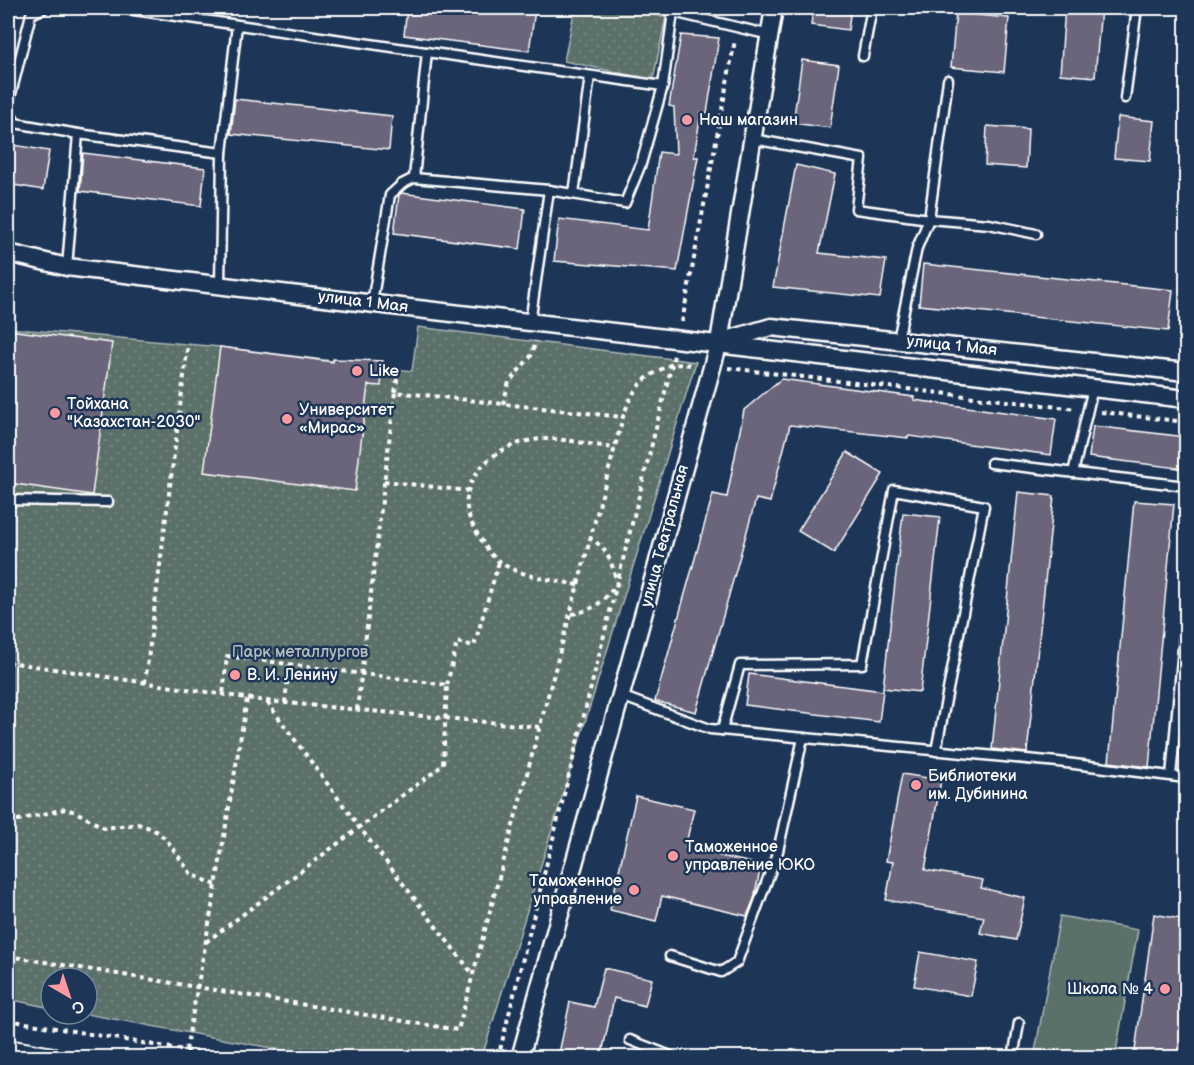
<svg xmlns="http://www.w3.org/2000/svg" width="1194" height="1065" font-family="'Balsamiq Sans',sans-serif">
	<style>
		.green { fill: #5b6f6a; stroke: #adb7b4; stroke-width: 1.5 }
		.park { fill: url(#park-dots); stroke: #adb7b4; stroke-width: 1.5 }
		.building { fill: #6b657a; stroke: #fff; stroke-width: 1.5 }
		.lines { fill: none; stroke-linecap: round; stroke-linejoin: round }
		.service-casing { stroke: #fff; stroke-width: 13 }
		.minor-casing { stroke: #fff; stroke-width: 21 }
		.tertiary-casing { stroke: #fff; stroke-width: 24 }
		.path { stroke: #fff; stroke-width: 4; stroke-dasharray: 4.5 4.5; stroke-linecap: butt }
		.service { stroke: #1d3557; stroke-width: 8 }
		.minor { stroke: #1d3557; stroke-width: 16 }
		.tertiary { stroke: #1d3557; stroke-width: 20 }
		.poi-dot { fill: #ff9aa2; stroke: #1d3557; stroke-width: 2 }
		.labels { text-anchor: middle; dominant-baseline: central; stroke-width: 5; stroke-linejoin: round; paint-order: stroke }
		.poi-label { font-size: 16px; fill: #fff; stroke: #1d3557; text-anchor: start }
		.street-label { font-size: 16px; fill: #fff; stroke: #1d3557 }
		.park-label { font-size: 16px; fill: #b5bebc; stroke: #1d3557 }
	</style>
	<defs>
		<pattern id="park-dots" width="8" height="8" patternUnits="userSpaceOnUse" patternTransform="scale(1.5)"><rect width="8" height="8" fill="#5b6f6a"/><path d="M2 2h.1M6 6h.1" fill="none" stroke="#748580" stroke-width="1.8" stroke-linecap="round"/></pattern>
	</defs>
	<rect width="100%" height="100%" fill="#1d3557"/>
	<filter id="ink" filterUnits="userSpaceOnUse"><feTurbulence type="fractalNoise" baseFrequency=".0167" numOctaves="2"/><feDisplacementMap in="SourceGraphic" scale="12" xChannelSelector="R" yChannelSelector="G"/><feConvolveMatrix kernelMatrix="1 2 1 2 8 2 1 2 1" color-interpolation-filters="sRGB"/></filter>
	<g filter="url(#ink)">
		<!-- green -->
		<polygon class="green" points="1060,916 1138,930 1115,1057 1034,1057"/>
		<!-- park -->
		<g class="park">
			<polygon points="575,8 619,8 666,17 653,80 564,61"/>
			<polygon points="418,327 696,362 482,1057 320,1057 86,1014 87,978 51,978 51,1008 8,999 8,328 220,347 412,371"/>
		</g>
		<!-- building -->
		<g class="building">
			<polygon points="407,8 517,8 535,10 529,51 404,35"/>
			<polygon points="813,8 851,8 848,30 811,25"/>
			<polygon points="1065,8 1101,8 1095,77 1060,74"/>
			<polygon points="956,13 1009,18 1004,72 951,67"/>
			<polygon points="681,35 719,38 707,113 701,112 694,157 698,157 677,271 554,261 559,219 648,230 659,152 676,154 674,107 669,106"/>
			<polygon points="802,60 839,65 830,128 793,123"/>
			<polygon points="235,99 392,116 389,150 231,134"/>
			<polygon points="1118,117 1154,121 1150,161 1114,158"/>
			<polygon points="987,126 1028,129 1026,168 985,165"/>
			<polygon points="8,144 49,151 43,190 8,184"/>
			<polygon points="83,153 205,168 201,206 80,191"/>
			<polygon points="796,165 835,174 819,253 886,260 880,298 773,287"/>
			<polygon points="401,193 525,209 520,249 394,233 399,195"/>
			<polygon points="923,264 1173,290 1168,331 919,305"/>
			<polygon points="8,330 112,343 92,495 8,483"/>
			<polygon points="220,347 333,362 333,359 383,361 381,386 368,385 355,491 204,472"/>
			<polygon points="781,379 914,397 914,400 1056,419 1051,455 909,436 908,438 790,425 770,502 756,499 696,712 655,701 713,494 727,497 744,410"/>
			<polygon points="1093,426 1186,437 1186,469 1089,457"/>
			<polygon points="847,452 883,474 834,553 798,531"/>
			<polygon points="1018,492 1054,496 1027,753 992,749"/>
			<polygon points="1134,501 1174,504 1149,767 1109,762"/>
			<polygon points="903,513 940,517 920,692 883,688"/>
			<polygon points="749,674 883,691 879,722 745,705"/>
			<polygon points="902,774 941,780 925,870 983,880 981,888 1025,898 1016,940 980,933 984,917 886,900 893,862 886,861"/>
			<polygon points="636,796 694,809 685,848 761,865 754,899 747,916 662,896 656,921 610,910"/>
			<polygon points="1154,914 1186,920 1186,1058 1134,1058"/>
			<polygon points="920,952 978,962 971,996 914,986"/>
			<polygon points="604,968 652,979 645,1006 614,998 601,1058 558,1058 570,1002 594,1007"/>
		</g>
		<g class="lines">
			<!-- service casing -->
			<g class="service-casing">
				<g id="service">
					<polyline points="120,8 663,86 641,164 625,203 549,190 530,323"/>
					<polyline points="664,8 673,12 770,35"/>
					<polyline points="863,56 872,8"/>
					<polyline points="948,80 929,219 989,224 1036,234"/>
					<polyline points="663,86 673,12"/>
					<polyline points="1125,98 1137,8"/>
					<polyline points="8,106 31,14 44,8"/>
					<polyline points="8,107 15,123 78,134 67,267"/>
					<polyline points="78,134 222,153 220,286"/>
					<polyline points="753,139 862,159 856,209 929,219 917,248 898,340"/>
					<polyline points="222,153 237,25"/>
					<polyline points="414,178 427,52"/>
					<polyline points="574,194 590,76"/>
					<polyline points="372,303 390,195 402,184 414,178 549,190"/>
					<polyline points="991,463 1186,486"/>
					<polyline points="1073,473 1093,388"/>
					<polyline points="8,500 108,502"/>
					<polyline points="621,696 710,729 1058,762 1186,778"/>
					<polyline points="722,730 740,665 862,664 894,490 984,506 936,751"/>
					<polyline points="1171,776 1186,616"/>
					<polyline points="670,956 721,972 737,962 778,851 803,738"/>
					<polyline points="630,1040 676,1058"/>
					<polyline points="1013,1058 1019,1023"/>
				</g>
			</g>
			<!-- minor casing -->
			<g class="minor-casing">
				<g id="minor">
					<path d="M8,253L67,267C440,313 814,354 1186,399"/>
					<polyline points="727,340 771,327 1186,372"/>
					<polyline points="520,1058 719,342 774,8"/>
				</g>
			</g>
			<!-- tertiary casing -->
			<g class="tertiary-casing">
				<polyline id="tertiary" points="8,1050 53,1058"/>
			</g>
			<!-- path -->
			<g class="path">
				<polyline points="682,322 735,40"/>
				<polyline points="728,368 1076,409"/>
				<polyline points="395,392 399,369"/>
				<polyline points="503,404 509,382 531,356 536,341"/>
				<polyline points="1101,412 1186,422"/>
				<polyline points="384,481 468,491"/>
				<path d="M578,585C553,580 521,577 500,562C492,557 487,549 482,541C476,532 471,523 468,513C459,475 499,444 533,440C559,436 589,445 615,448"/>
				<path d="M572,614C595,610 602,602 617,584C612,564 609,549 591,539"/>
				<polyline points="8,662 266,701 539,727"/>
				<polyline points="145,683 188,344"/>
				<polyline points="447,685 457,642 474,646 499,562"/>
				<polyline points="267,702 360,828 472,973"/>
				<polyline points="285,703 289,665"/>
				<polyline points="357,710 395,392 623,417"/>
				<polyline points="8,820 18,820 65,809 76,812 104,828 138,824 153,829 166,839 191,874 216,885"/>
				<polyline points="206,942 443,765 447,685 227,656 223,695"/>
				<path d="M8,956L458,1030L623,417C634,386 642,378 672,364L674,355"/>
				<polyline points="8,1020 231,1058"/>
				<polyline points="186,1050 216,885 247,699"/>
				<polyline points="498,1058 672,364 694,365"/>
			</g>
			<!-- service -->
			<use href="#service" class="service"/>
			<!-- minor -->
			<use href="#minor" class="minor"/>
			<!-- tertiary -->
			<use href="#tertiary" class="tertiary"/>
		</g>
	</g>
	<!-- markers -->
	<g class="poi-dot">
		<circle cx="687" cy="120" r="6"/>
		<circle cx="357" cy="371" r="6"/>
		<circle cx="55" cy="413" r="6"/>
		<circle cx="287" cy="419" r="6"/>
		<circle cx="235" cy="675" r="6"/>
		<circle cx="916" cy="785" r="6"/>
		<circle cx="673" cy="856" r="6"/>
		<circle cx="634" cy="890" r="6"/>
		<circle cx="1165" cy="989" r="6"/>
	</g>
	<g class="labels">
		<!-- poi labels -->
		<g class="poi-label">
			<text x="699" y="120">Наш магазин</text>
			<text x="369" y="371">Like</text>
			<text x="67" y="404">Тойхана<tspan x="67" dy="18">"Казахстан-2030"</tspan></text>
			<text x="299" y="410">Университет<tspan x="299" dy="18">«Мирас»</tspan></text>
			<text x="247" y="675">В. И. Ленину</text>
			<text x="928" y="776">Библиотеки<tspan x="928" dy="18">им. Дубинина</tspan></text>
			<text x="685" y="847">Таможенное<tspan x="685" dy="18">управление ЮКО</tspan></text>
			<text x="622" y="881" text-anchor="end">Таможенное<tspan x="622" dy="18">управление</tspan></text>
			<text x="1153" y="989" text-anchor="end">Школа № 4</text>
		</g>
		<!-- street labels -->
		<g class="street-label">
			<text transform="translate(363 302) rotate(7)">улица 1 Мая</text>
			<text transform="translate(952 346) rotate(6)">улица 1 Мая</text>
			<text transform="translate(665 536) rotate(-75)">улица Театральная</text>
		</g>
		<!-- park labels -->
		<g class="park-label">
			<text x="300" y="652">Парк металлургов</text>
		</g>
	</g>
	<!-- margin -->
	<rect width="1194" height="1065" fill="none" stroke="#1d3557" stroke-width="30"/>
	<rect x="15" y="15" width="1164" height="1035" fill="none" stroke="#fff" stroke-width="2" filter="url(#ink)"/>
	<!-- north arrow -->
	<g transform="translate(69 996) rotate(141)"><circle r="28" fill="#1d3557" stroke="#77869a" stroke-width="1.5"/>
	<path d="M0-4.5L10 22L0 15L-10 22Z" fill="#ff9aa2"/>
	<text y="-9" font-size="16" font-weight="bold" text-anchor="middle" fill="#ffffff">С</text>
	</g>
</svg>
